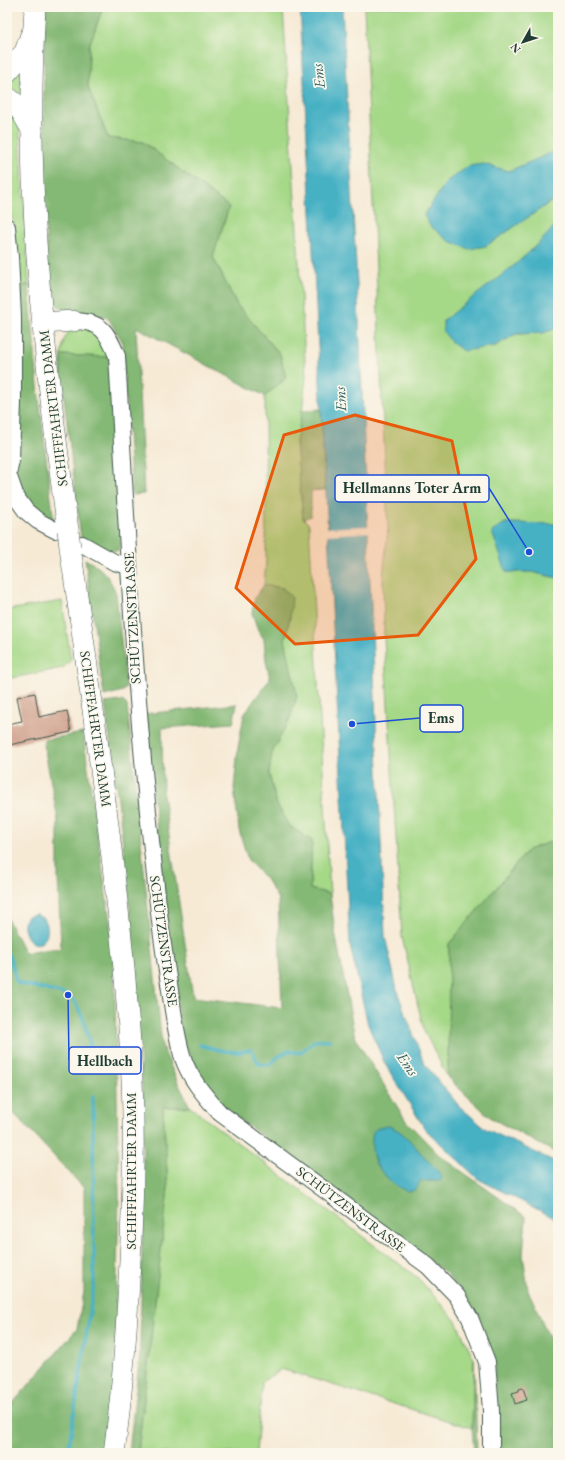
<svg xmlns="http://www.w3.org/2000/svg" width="565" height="1460" font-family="'EB Garamond',serif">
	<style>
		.green { fill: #a5d887; stroke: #628a5e }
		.forest { fill: #84b874; stroke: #527a54 }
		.water { fill: #46b1c4; stroke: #32777c }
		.pier { fill: #f6ead5 }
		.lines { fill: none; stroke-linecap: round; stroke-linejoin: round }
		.stream { stroke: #46b1c4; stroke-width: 3.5 }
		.building { fill: #cd9b87 }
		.minor-casing { stroke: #3f574c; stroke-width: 18 }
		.major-casing { stroke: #3f574c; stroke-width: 22 }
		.minor { stroke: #fff; stroke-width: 16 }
		.major { stroke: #fff; stroke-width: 21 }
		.major-bridge-casing { stroke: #3f574c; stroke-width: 22; stroke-linecap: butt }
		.major-bridge { stroke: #fff; stroke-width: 21 }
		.marked { fill: #e8590c; fill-opacity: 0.2; stroke: #e8590c; stroke-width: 3; stroke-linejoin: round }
		.labels { text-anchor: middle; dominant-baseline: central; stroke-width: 3.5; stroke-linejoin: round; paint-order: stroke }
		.street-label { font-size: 14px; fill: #1f3d34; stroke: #fbf7ec }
		.water-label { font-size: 15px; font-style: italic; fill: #2b605f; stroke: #fbf7ec }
		.leader { fill: none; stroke: #1d4ed8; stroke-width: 1.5 }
		.callout-dot { fill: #1d4ed8; stroke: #fbf7ec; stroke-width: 1.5 }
		.callout { fill: #fbf7ec; stroke: #1d4ed8; stroke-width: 1.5 }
		.callout-label { font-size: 15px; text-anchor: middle; font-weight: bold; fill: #1f3d34 }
	</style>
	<rect width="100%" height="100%" fill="#fbf7ec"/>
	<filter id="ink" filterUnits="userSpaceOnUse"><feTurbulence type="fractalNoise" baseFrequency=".025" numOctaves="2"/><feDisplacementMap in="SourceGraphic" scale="8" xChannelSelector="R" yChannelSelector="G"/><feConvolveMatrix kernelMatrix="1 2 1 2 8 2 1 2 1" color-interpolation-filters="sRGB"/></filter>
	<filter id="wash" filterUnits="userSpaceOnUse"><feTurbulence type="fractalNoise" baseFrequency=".012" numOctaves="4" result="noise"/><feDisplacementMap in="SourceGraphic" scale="16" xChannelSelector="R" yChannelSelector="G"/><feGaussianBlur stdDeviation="0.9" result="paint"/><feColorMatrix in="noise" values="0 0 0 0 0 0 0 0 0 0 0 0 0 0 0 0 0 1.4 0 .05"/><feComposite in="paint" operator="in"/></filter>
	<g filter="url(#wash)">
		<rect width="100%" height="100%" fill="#f6ead5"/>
		<!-- green -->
		<g class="green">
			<polygon points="103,7 283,7 306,377 301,421 296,442 303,518 309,524 330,894 310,889 312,841 288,825 276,802 269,774 272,753 290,718 297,696 285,640 290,617 283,588 264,585 266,561 265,396 286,378 280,354 237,305 213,257 229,207 143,142 108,138 88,87 89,46"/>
			<polygon points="364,7 558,7 558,150 509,171 483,164 447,181 424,215 486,246 558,197 558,222 547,235 511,269 443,321 495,346 516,334 543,333 558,328 558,524 505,523 506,572 531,572 558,578 558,839 528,850 449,944 448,1078 424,1031 402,937 384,638 383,576 388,529"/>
			<polygon points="22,70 22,97 7,91 7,80"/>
			<polygon points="7,102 19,116 29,285 17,286 13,221 7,204"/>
			<path d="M88,327L102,335L110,357L61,355C65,334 65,329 88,327Z"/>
			<polygon points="62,601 71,660 63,668 7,679 7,610"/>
			<polygon points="163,1107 190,1107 418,1278 456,1321 474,1359 472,1428 281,1369 262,1382 256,1453 138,1453 168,1188"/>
		</g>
		<!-- forest -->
		<g class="forest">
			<polygon points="45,7 103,7 89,46 88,87 108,138 143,142 229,207 213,257 237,305 280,354 286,378 265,396 136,327 144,494 132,495 122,341 108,318 84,313 65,311 52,301 48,283 43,162"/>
			<polygon points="29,285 39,398 54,523 28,504 13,472 17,286"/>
			<polygon points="61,355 110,357 121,546 117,551 105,550 81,538 61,373"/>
			<polygon points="321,409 325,490 311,491 311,516 303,519 296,442 302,410"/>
			<path d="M85,559C102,568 109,576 116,593L126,687L123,691L104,696Z"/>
			<polygon points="264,585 283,588 292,598 290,617 285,640 297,696 290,718 272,753 269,774 276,802 288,825 312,841 310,889 330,894 335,932 355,1038 406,1121 439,1155 526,1217 523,1255 528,1290 558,1357 558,1453 497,1453 494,1362 478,1314 446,1273 222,1106 197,1075 180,1032 144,714 237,704 233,723 162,728 163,795 193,997 282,1008 278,899 266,879 248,860 239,830 234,788 238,748 244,715 257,696 270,679 266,661 264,639 258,630 252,613 255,597"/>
			<polygon points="122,701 127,705 162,1046 178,1083 190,1107 163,1107 168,1188 138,1453 129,1453 140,1351 143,1201 143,1105 134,948 119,808 105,703"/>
			<polygon points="83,733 114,951 119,1195 114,1386 103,1453 7,1453 7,1410 77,1329 84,1292 84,1188 7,1106 7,918 25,953 61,948 58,878 58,820 43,740"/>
			<polygon points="558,839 558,1154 491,1118 448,1078 449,944 528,850"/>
			<polygon points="474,1359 477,1453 474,1453 472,1428"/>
		</g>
		<!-- water -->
		<g class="water">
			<polygon points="300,7 342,7 359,321 385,936 398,994 424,1063 459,1106 486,1129 558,1163 558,1220 478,1179 425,1129 385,1064 368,1025 350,945"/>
			<polygon points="558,150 558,197 486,246 469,249 449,241 430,226 424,215 447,181 469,166 483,164 509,171"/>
			<path d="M558,222V301L556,304L558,308V328L543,333L516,334L495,346L463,351L451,342L443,331V321C482,288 526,262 558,222Z"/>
			<polygon points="505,523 558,524 558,578 531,572 506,572 492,532"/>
			<path d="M36,914C38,916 42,917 44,919C49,925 49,937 42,942C29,951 18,923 27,917C29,915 33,915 36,914Z"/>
			<path d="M389,1126C404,1131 413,1145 424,1156C430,1163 438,1169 442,1178L440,1181H420C419,1183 418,1187 416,1189C404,1198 382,1174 376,1164C373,1158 372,1150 372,1143C372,1139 372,1134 374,1131C377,1127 384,1127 389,1126Z"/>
		</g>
		<!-- pier -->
		<polygon class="pier" points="370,526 370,532 326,535 325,528"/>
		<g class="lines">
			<!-- stream -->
			<g class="stream">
				<polyline points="7,953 11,961 17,983 68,995 76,1003 84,1021 92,1052"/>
				<polyline points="200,1045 224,1051 238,1052 252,1050 259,1064 270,1065 278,1057 288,1051 300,1053 314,1041 330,1040"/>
				<polyline points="68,1453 94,1285 93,1097"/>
			</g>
		</g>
		<g id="blocks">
			<!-- building -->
			<g class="building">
				<polygon points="35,693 39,717 67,711 71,732 9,745 7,736 7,724 22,721 17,697"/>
				<polygon points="523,1388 527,1400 515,1404 512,1393 519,1391 519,1389"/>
			</g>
		</g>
	</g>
	<g filter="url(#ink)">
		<use href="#blocks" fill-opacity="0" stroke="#3f574c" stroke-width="1"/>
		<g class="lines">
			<!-- minor casing -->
			<g class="minor-casing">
				<g id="minor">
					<polyline points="7,227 10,257 13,316 13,403 11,460 8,474 16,497 26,511 38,521 55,530"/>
					<path d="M73,321C101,321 107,331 117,356C127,526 134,697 154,867C158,908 163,949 170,990C173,1012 176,1034 182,1055C189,1078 204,1095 220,1113L428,1266L457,1296L470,1318L487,1362L491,1410V1453"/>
					<polyline points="82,544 114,562 129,566"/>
				</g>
			</g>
			<!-- major casing -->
			<g class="major-casing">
				<g id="major">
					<path d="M35,7C28,123 33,240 46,355C52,414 60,472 68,530"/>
					<polyline points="7,72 25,52 31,35"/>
					<polyline points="7,97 18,106 32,130"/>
					<polyline points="43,323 73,321"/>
					<path d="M70,547C87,664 104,782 117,901C125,972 132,1043 133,1115C134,1170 132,1225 129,1280C126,1338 122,1396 114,1453"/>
				</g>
			</g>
			<!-- minor -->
			<use href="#minor" class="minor"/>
			<!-- major -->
			<use href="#major" class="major"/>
			<!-- major-bridge casing -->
			<g class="major-bridge-casing">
				<polyline id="major-bridge" points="68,530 70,547"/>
			</g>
			<!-- major-bridge -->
			<use href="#major-bridge" class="major-bridge"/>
		</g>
	</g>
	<!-- marked area -->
	<path class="marked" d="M355,415L452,441L476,559L418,635L295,644L236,588L284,435Z"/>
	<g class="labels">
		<!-- street labels -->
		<g class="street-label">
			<text transform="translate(53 408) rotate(-97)">SCHIFFFAHRTER DAMM</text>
			<text transform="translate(132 618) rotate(-93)">SCHÜTZENSTRASSE</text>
			<text transform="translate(96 729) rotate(82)">SCHIFFFAHRTER DAMM</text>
			<text transform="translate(164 941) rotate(82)">SCHÜTZENSTRASSE</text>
			<text transform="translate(131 1171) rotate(-90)">SCHIFFFAHRTER DAMM</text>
			<text transform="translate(351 1209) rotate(37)">SCHÜTZENSTRASSE</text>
		</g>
		<!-- water labels -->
		<g class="water-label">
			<text transform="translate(318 76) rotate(-97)">Ems</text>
			<text transform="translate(340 399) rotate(-93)">Ems</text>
			<text transform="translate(408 1064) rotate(55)">Ems</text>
		</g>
	</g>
	<!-- callouts -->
	<path class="leader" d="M529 552L489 488M352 724L420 718M68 995L69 1060"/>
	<g class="callout-dot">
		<circle cx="529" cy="552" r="4"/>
		<circle cx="352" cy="724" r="4"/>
		<circle cx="68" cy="995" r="4"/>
	</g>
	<g class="callout">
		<rect x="335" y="475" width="154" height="27" rx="4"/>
		<rect x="420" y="705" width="43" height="27" rx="4"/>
		<rect x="69" y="1047" width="72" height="27" rx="4"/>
	</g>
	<g class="callout-label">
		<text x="412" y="493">Hellmanns Toter Arm</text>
		<text x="441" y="723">Ems</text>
		<text x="105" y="1066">Hellbach</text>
	</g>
	<!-- margin -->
	<rect width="565" height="1460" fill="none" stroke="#fbf7ec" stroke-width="24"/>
	<!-- north arrow -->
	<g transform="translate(523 42) rotate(231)" stroke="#fbf7ec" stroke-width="3" paint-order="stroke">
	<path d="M0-3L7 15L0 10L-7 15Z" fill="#1f3d34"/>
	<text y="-6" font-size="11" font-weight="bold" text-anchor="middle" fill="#1f3d34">N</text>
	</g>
</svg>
